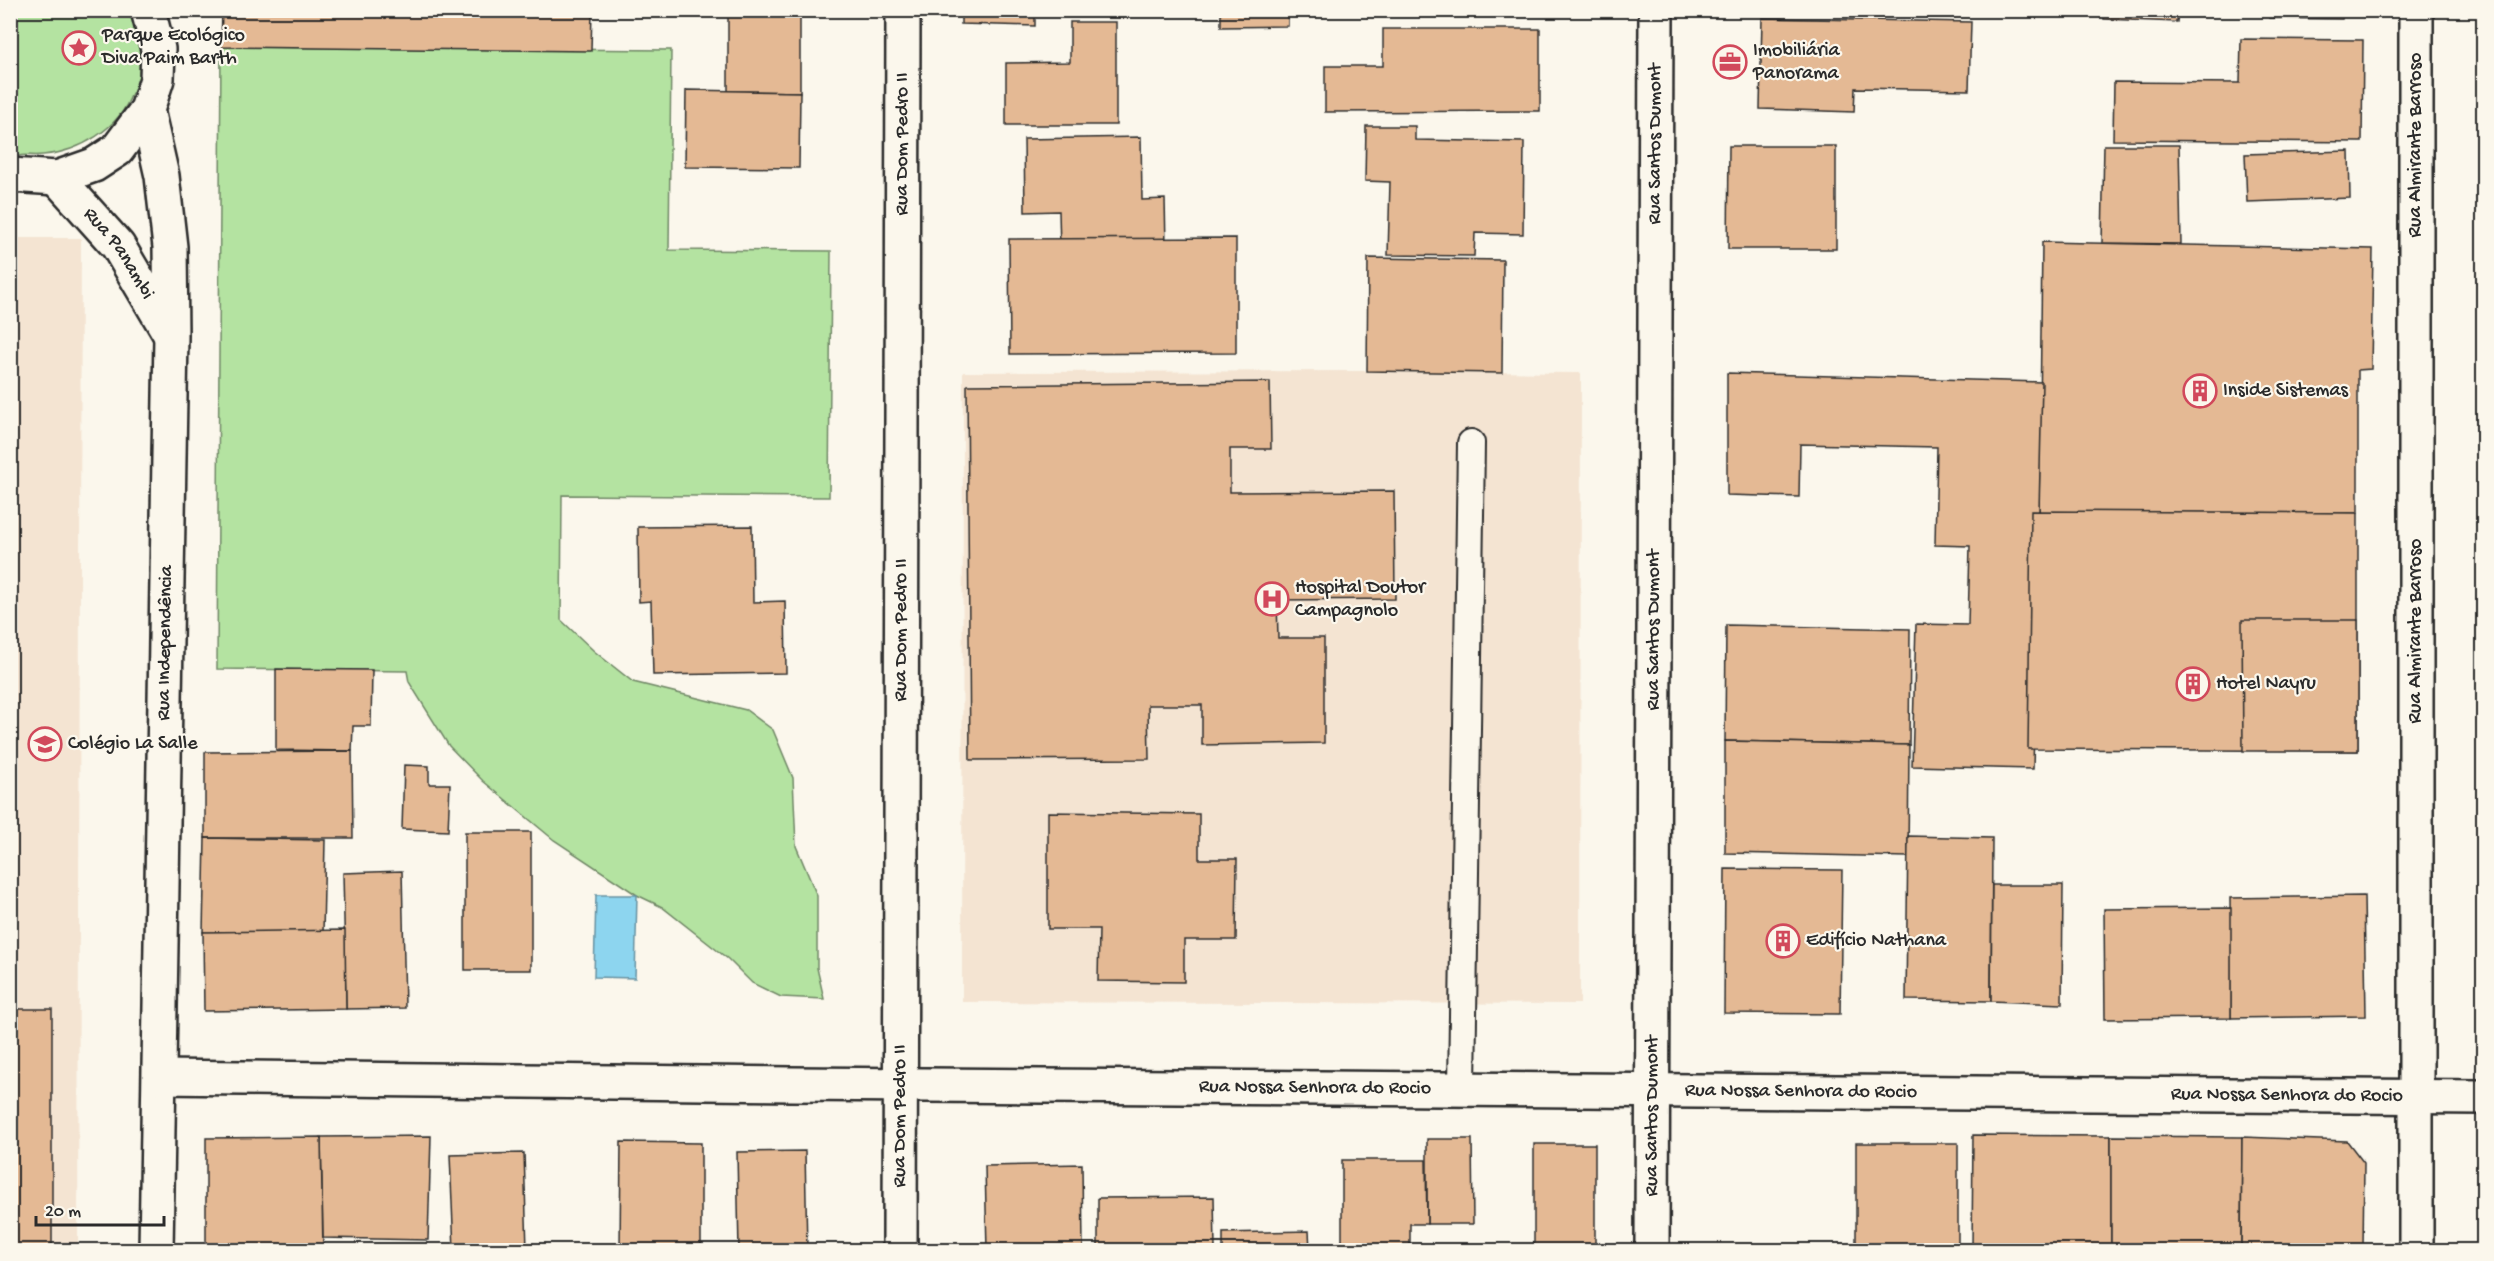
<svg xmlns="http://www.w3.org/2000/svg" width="2494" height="1261" font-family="'Gochi Hand',sans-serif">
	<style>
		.built { fill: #f4e4d2 }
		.green { fill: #b4e3a1; stroke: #708766; stroke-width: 1.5 }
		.water { fill: #8dd5ef; stroke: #6691a1; stroke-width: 1.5 }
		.building { fill: #e4b994; stroke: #2b2b2b; stroke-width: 1.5 }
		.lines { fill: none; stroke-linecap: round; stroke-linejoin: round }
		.lane-casing { stroke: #2b2b2b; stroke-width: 30 }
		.street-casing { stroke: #2b2b2b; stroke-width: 38 }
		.secondary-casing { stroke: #2b2b2b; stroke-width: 38 }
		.lane { stroke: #fbf7ec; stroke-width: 26 }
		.street { stroke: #fbf7ec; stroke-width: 33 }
		.secondary { stroke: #fbf7ec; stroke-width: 33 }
		.labels { text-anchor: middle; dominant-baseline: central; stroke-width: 4.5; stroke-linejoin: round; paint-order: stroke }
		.poi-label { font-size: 20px; fill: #2b2b2b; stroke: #fbf7ec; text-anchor: start }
		.street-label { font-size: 20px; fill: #2b2b2b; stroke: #fbf7ec }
	</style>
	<rect width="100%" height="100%" fill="#fbf7ec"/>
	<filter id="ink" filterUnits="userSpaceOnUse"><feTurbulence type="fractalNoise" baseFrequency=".0167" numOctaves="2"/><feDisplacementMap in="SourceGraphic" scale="12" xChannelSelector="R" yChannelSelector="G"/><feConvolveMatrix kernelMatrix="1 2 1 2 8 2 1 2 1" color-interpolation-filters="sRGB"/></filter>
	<g filter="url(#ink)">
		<!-- built -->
		<g class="built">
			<polygon points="11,238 81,238 78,1250 11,1250"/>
			<polygon points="1367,371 1581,373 1580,1004 962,1002 963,372"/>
		</g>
		<!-- green -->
		<g class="green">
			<path d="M11,11H148L147,86L132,93C119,129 79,152 43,155C30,157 23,152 11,159Z"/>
			<polygon points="221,47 671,50 669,250 831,251 829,497 562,495 561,620 594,651 633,682 746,710 773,730 793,778 796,846 817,896 817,968 824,999 781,997 752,983 728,959 662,907 637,895 554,840 483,781 449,746 409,682 407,671 217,669"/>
		</g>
		<!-- water -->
		<polygon class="water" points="596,895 637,895 635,978 594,977"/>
		<!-- building -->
		<g class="building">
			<polygon points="222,10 592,10 591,51 221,47"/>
			<polygon points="728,10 800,10 800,92 728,91"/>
			<polygon points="961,10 1035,10 1035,26 961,24"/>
			<polygon points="1221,10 1288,10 1288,26 1221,27"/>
			<polygon points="2104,10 2178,10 2177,22 2104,19"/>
			<polygon points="2269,10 2343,10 2342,19 2269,18"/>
			<polygon points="1762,18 1971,22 1969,90 1855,88 1854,112 1760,109"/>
			<polygon points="1070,22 1116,22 1116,125 1006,125 1006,63 1070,62"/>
			<polygon points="1383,29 1540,29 1540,111 1325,112 1325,66 1383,66"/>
			<polygon points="2241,39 2363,40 2362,142 2113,140 2114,82 2240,83"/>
			<polygon points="686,90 800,92 799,168 685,167"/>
			<polygon points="1366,126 1415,126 1415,140 1524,142 1523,234 1475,233 1474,256 1388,255 1390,182 1365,181"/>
			<polygon points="1141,137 1142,200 1165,199 1166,247 1060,249 1059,211 1025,212 1024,139"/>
			<polygon points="2104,145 2179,145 2181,244 2102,243"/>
			<polygon points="1729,146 1836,146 1836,249 1728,249"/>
			<polygon points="2349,151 2350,198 2247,202 2245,154"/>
			<polygon points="1236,238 1236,353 1010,354 1009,239"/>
			<polygon points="2042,242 2373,249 2371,369 2358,370 2358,513 2039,512"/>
			<polygon points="1368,258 1503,260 1502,373 1367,371"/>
			<polygon points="1727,373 2042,382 2033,769 1912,766 1916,624 1968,625 1970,546 1935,545 1937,447 1800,444 1799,497 1727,495"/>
			<polygon points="1270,382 1271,449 1230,449 1230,492 1394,491 1395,599 1277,600 1278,638 1324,638 1324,743 1202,745 1202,705 1148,705 1149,759 970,760 967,385"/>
			<polygon points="2031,511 2358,513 2358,751 2028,749"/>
			<polygon points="752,526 753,602 785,601 786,673 653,675 651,601 639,602 638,527"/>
			<rect x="2482" y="578" width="2" height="428"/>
			<polygon points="2242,620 2358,620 2358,751 2243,751"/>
			<polygon points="1726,625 1910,629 1909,745 1725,741"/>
			<polygon points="276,669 372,670 371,726 353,726 352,751 276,750"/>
			<polygon points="1725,741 1909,745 1908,857 1725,853"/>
			<polygon points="352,751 353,838 205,838 205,752"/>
			<polygon points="404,765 429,766 429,784 450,784 448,831 402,829"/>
			<polygon points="1048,812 1199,814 1199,859 1237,859 1236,940 1184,940 1184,982 1098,981 1099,929 1048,929"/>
			<rect x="465" y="832" width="66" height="138"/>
			<polygon points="1908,836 1992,838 1991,1001 1906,1000"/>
			<polygon points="205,838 325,840 323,933 203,932"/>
			<polygon points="1725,869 1842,870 1840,1014 1724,1013"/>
			<polygon points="402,871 405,1008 346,1009 343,873"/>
			<polygon points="1992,885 2063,885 2062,1004 1991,1001"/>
			<polygon points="2364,896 2366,1016 2231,1018 2230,898"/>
			<polygon points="2231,908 2231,1018 2105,1019 2104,909"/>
			<polygon points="345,930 346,1009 204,1011 203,932"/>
			<rect x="10" y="1009" width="42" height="241"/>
			<polygon points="1973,1135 2111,1136 2111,1250 1972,1250"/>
			<polygon points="431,1136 428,1240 323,1238 321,1137"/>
			<polygon points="2111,1136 2242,1137 2241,1250 2111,1250"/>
			<polygon points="321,1137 323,1250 206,1250 206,1138"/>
			<polygon points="2242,1137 2347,1141 2364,1163 2363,1250 2241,1250"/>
			<polygon points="1427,1139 1472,1139 1473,1224 1427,1224"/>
			<polygon points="621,1142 701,1143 701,1250 620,1250"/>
			<rect x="1856" y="1143" width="102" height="106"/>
			<rect x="1534" y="1144" width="61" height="106"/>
			<polygon points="805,1151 807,1250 739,1250 737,1152"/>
			<polygon points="524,1153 527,1250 454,1250 450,1155"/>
			<polygon points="1342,1160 1426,1160 1427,1224 1410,1224 1410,1250 1342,1250"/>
			<polygon points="1082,1164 1083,1250 987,1250 985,1166"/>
			<polygon points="1214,1197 1215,1250 1098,1250 1098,1198"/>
			<polygon points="1309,1231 1310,1250 1223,1250 1223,1233"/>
		</g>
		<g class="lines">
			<!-- lane casing -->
			<g class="lane-casing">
				<polyline id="lane" points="1462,1088 1471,443"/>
			</g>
			<!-- street casing -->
			<g class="street-casing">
				<g id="street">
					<polyline points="2416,10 2416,1250"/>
					<polyline points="147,110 162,176 170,247 171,335 156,1250"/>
					<path id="s1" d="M57,178L118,246L170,334"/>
					<path id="s2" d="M160,1077L791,1084L2484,1097"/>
				</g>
			</g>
			<!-- secondary casing -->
			<g class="secondary-casing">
				<g id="secondary">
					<polyline points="10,175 57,178 94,165 117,150 147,110 157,79 158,49 148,10"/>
					<path id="s3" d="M900,1250L903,10"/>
					<path id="s4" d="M1652,1250L1656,10"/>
				</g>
			</g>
			<!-- lane -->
			<use href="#lane" class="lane"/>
			<!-- street -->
			<use href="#street" class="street"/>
			<!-- secondary -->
			<use href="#secondary" class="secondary"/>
		</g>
	</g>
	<!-- icons -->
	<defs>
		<g id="sight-ring" transform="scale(1.725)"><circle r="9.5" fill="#fbf7ec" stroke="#d1495b" stroke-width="1.5"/><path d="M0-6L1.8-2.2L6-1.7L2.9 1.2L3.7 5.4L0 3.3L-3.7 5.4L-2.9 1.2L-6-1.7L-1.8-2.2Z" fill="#d1495b"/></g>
		<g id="office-ring" transform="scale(1.725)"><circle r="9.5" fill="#fbf7ec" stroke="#d1495b" stroke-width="1.5"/><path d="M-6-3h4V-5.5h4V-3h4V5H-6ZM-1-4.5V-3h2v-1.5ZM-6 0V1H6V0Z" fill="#d1495b"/></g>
		<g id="building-ring" transform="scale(1.725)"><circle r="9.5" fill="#fbf7ec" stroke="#d1495b" stroke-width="1.5"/><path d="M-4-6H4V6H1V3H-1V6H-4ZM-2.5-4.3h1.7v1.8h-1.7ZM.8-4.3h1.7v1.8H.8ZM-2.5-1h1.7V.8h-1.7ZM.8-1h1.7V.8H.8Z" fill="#d1495b"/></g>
		<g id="hospital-ring" transform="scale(1.725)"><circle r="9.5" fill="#fbf7ec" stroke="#d1495b" stroke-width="1.5"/><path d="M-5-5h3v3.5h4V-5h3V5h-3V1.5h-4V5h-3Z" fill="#d1495b"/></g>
		<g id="school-ring" transform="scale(1.725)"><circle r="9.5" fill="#fbf7ec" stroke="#d1495b" stroke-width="1.5"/><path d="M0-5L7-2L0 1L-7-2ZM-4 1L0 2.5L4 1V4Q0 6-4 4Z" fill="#d1495b"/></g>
	</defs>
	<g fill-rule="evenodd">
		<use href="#sight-ring" x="79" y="48"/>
		<use href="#office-ring" x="1730" y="62"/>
		<use href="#building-ring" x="2200" y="391"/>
		<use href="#hospital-ring" x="1272" y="599"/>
		<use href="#building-ring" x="2193" y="684"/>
		<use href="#school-ring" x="45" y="744"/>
		<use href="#building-ring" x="1783" y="941"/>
	</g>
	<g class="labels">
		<!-- poi labels -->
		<g class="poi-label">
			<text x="102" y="36">Parque Ecológico<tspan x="102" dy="23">Diva Paim Barth</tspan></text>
			<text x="1753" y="51">Imobiliária<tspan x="1753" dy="23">Panorama</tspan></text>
			<text x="2223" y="391">Inside Sistemas</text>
			<text x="1295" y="588">Hospital Doutor<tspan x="1295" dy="23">Campagnolo</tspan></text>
			<text x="2216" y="684">Hotel Nayru</text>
			<text x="68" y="744">Colégio La Salle</text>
			<text x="1806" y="941">Edifício Nathana</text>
		</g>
		<!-- street labels -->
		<g class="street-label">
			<text stroke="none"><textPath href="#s3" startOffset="1106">Rua Dom Pedro II</textPath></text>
			<text stroke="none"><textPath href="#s4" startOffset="1106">Rua Santos Dumont</textPath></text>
			<text transform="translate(2416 145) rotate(-90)">Rua Almirante Barroso</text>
			<text stroke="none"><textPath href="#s1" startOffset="98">Rua Panambi</textPath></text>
			<text stroke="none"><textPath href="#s3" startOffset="620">Rua Dom Pedro II</textPath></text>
			<text stroke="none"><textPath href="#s4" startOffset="620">Rua Santos Dumont</textPath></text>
			<text transform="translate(2416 631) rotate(-90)">Rua Almirante Barroso</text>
			<text transform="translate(166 643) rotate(-89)">Rua Independência</text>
			<text stroke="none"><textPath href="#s2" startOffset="1155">Rua Nossa Senhora do Rocio</textPath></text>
			<text stroke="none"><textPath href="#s2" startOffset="1641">Rua Nossa Senhora do Rocio</textPath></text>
			<text stroke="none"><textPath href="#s2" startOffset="2127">Rua Nossa Senhora do Rocio</textPath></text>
			<text stroke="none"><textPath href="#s3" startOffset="134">Rua Dom Pedro II</textPath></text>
			<text stroke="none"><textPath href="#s4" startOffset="134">Rua Santos Dumont</textPath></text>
		</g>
	</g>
	<!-- margin -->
	<rect width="2494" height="1261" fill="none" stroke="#fbf7ec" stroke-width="36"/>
	<rect x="18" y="18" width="2458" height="1225" fill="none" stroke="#2b2b2b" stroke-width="2" filter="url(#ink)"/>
	<!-- scale -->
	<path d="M36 1216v9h128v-9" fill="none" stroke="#2b2b2b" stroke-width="3"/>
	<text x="45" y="1216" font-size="18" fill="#2b2b2b" stroke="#fbf7ec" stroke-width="4.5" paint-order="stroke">20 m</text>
</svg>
